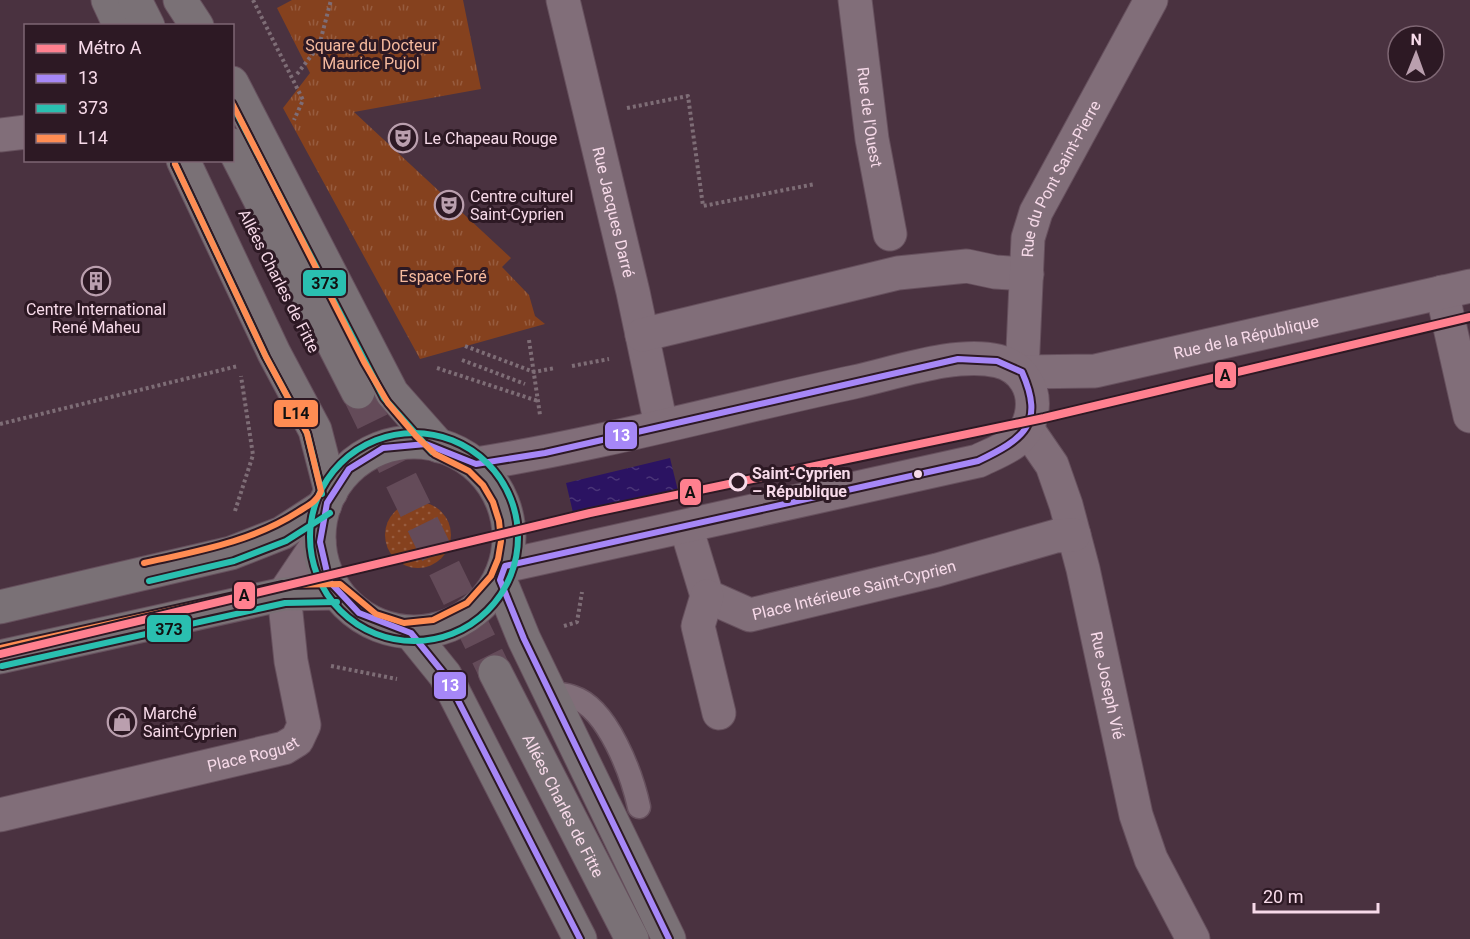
<svg xmlns="http://www.w3.org/2000/svg" width="1470" height="939" font-family="Roboto,sans-serif">
	<style>
		.grass { fill: url(#grass-dots) }
		.park { fill: url(#park-tufts) }
		.water { fill: url(#water-ripples) }
		.lines { fill: none; stroke-linecap: round; stroke-linejoin: round }
		.primary-tunnel { stroke: #644b59; stroke-width: 33; stroke-dasharray: 33 16; stroke-linecap: butt }
		.service-casing { stroke: #66505d; stroke-width: 25 }
		.minor-casing { stroke: #66505d; stroke-width: 35 }
		.tertiary-casing { stroke: #66505d; stroke-width: 35 }
		.primary-casing { stroke: #66505d; stroke-width: 35 }
		.path { stroke: #7e6d76; stroke-width: 4; stroke-dasharray: 3 3; stroke-linecap: butt }
		.service { stroke: #816e79; stroke-width: 22 }
		.minor { stroke: #816e79; stroke-width: 33 }
		.tertiary { stroke: #816e79; stroke-width: 33 }
		.primary { stroke: #7a7176; stroke-width: 33 }
		.bus-1-casing { stroke: #2d1924; stroke-width: 10 }
		.bus-2-casing { stroke: #2d1924; stroke-width: 10 }
		.bus-3-casing { stroke: #2d1924; stroke-width: 10 }
		.bus-1 { stroke: #a687f7; stroke-width: 6 }
		.bus-2 { stroke: #2abfb0; stroke-width: 6 }
		.bus-3 { stroke: #ff8c53; stroke-width: 6 }
		.metro-1-casing { stroke: #2d1924; stroke-width: 12 }
		.metro-1 { stroke: #ff808f; stroke-width: 8 }
		.bus-dot { fill: #f7dae9; stroke: #2d1924; stroke-width: 2 }
		.stop-dot { fill: #2d1924; stroke: #f7dae9; stroke-width: 3 }
		.labels { text-anchor: middle; dominant-baseline: central; stroke-width: 6; stroke-linejoin: round; paint-order: stroke }
		.park-label { font-size: 16px; fill: #f6ba9e; stroke: #2d1924 }
		.street-label { font-size: 16px; fill: #f7dae9; stroke: #2d1924 }
		.poi-label { font-size: 16px; fill: #f7dae9; stroke: #2d1924; text-anchor: start }
		.stop-label { font-size: 16px; font-weight: bold; fill: #f7dae9; stroke: #2d1924; text-anchor: start }
		.line-badge { stroke: #2d1924; stroke-width: 2 }
		.badge-label { font-size: 16px; text-anchor: middle; font-weight: bold; fill: #fff }
		.pale-badge-label { font-size: 16px; text-anchor: middle; font-weight: bold; fill: #111 }
	</style>
	<defs>
		<pattern id="grass-dots" width="8" height="8" patternUnits="userSpaceOnUse" patternTransform="scale(1.5)"><rect width="8" height="8" fill="#85411e"/><path d="M2 2h.1M6 6h.1" fill="none" stroke="#975c3f" stroke-width="1.8" stroke-linecap="round"/></pattern>
		<pattern id="park-tufts" width="24" height="20" patternUnits="userSpaceOnUse" patternTransform="scale(1.5)"><rect width="24" height="20" fill="#85411e"/><path d="M3 7l-1-3M5 7V3M7 7l1-3M15 17l-1-3M17 17v-4M19 17l1-3" fill="none" stroke="#975c3f"/></pattern>
		<pattern id="water-ripples" width="26" height="14" patternUnits="userSpaceOnUse" patternTransform="scale(1.5)"><rect width="26" height="14" fill="#2b1362"/><path d="M2 4q2-2 4 0t4 0M15 11q2-2 4 0t4 0" fill="none" stroke="#4a3578"/></pattern>
	</defs>
	<rect width="100%" height="100%" fill="#4a3240"/>
	<!-- grass -->
	<circle class="grass" cx="418" cy="535" r="33"/>
	<!-- park -->
	<polygon class="park" points="292,0 463,0 481,89 354,112 511,258 502,267 529,295 535,316 545,324 420,359 283,108 310,73 277,8"/>
	<!-- water -->
	<polygon class="water" points="670,458 679,495 575,521 566,483"/>
	<g class="lines">
		<!-- primary-tunnel -->
		<polyline class="primary-tunnel" points="358,392 495,672"/>
		<!-- service casing -->
		<g class="service-casing">
			<path id="service" d="M550,692C558,694 566,694 573,697C608,708 632,775 639,807"/>
		</g>
		<!-- minor casing -->
		<g class="minor-casing">
			<g id="minor">
				<path id="s1" d="M563,0L633,292L661,425"/>
				<path id="s2" d="M855,0L872,139L890,234"/>
				<polyline points="0,135 26,132"/>
				<polyline points="1442,292 1470,416"/>
				<polyline points="642,335 898,273 967,266 995,272 1027,274"/>
				<path id="s3" d="M1022,372L1028,238L1036,212L1151,0"/>
				<path id="s4" d="M1028,430L1052,465L1066,505L1083,569L1136,815L1151,859L1193,939"/>
				<path id="s5" d="M686,527L707,596L750,615L937,570L1056,536L1074,535"/>
				<polyline points="707,596 698,626 719,713"/>
				<path id="s6" d="M0,815L284,748L297,740L304,725L291,661L284,594L319,542"/>
			</g>
		</g>
		<!-- tertiary casing -->
		<g class="tertiary-casing">
			<g id="tertiary">
				<path id="s7" d="M1022,372L1095,371L1470,286"/>
				<path d="M476,464C603,444 728,409 854,382C896,373 956,351 998,361C1023,367 1037,390 1031,416C1025,443 1001,450 978,461L505,566"/>
			</g>
		</g>
		<!-- primary casing -->
		<g class="primary-casing">
			<g id="primary">
				<polyline points="108,0 120,26"/>
				<polyline points="135,0 148,26"/>
				<polyline points="180,0 197,26"/>
				<polyline points="232,83 392,393 439,446"/>
				<polyline points="232,145 358,392"/>
				<polyline points="183,160 274,353 315,430 331,492"/>
				<circle cx="414" cy="537" r="95"/>
				<polyline points="500,580 524,639 669,939"/>
				<polyline points="0,607 231,553 282,533 325,505"/>
				<polyline points="411,633 445,675 580,939"/>
				<polyline points="0,657 284,594 337,593"/>
				<path id="s8" d="M495,672L632,939"/>
			</g>
		</g>
		<!-- path -->
		<g class="path">
			<polyline points="253,0 303,100 294,120"/>
			<polyline points="297,74 319,46 331,0"/>
			<polyline points="627,108 688,96 703,206 815,184"/>
			<polyline points="529,340 540,415"/>
			<polyline points="465,346 534,372 555,368"/>
			<polyline points="462,360 525,384"/>
			<polyline points="572,366 609,359"/>
			<polyline points="437,368 538,401"/>
			<polyline points="0,424 238,366"/>
			<polyline points="235,511 253,455 241,376"/>
			<polyline points="564,626 577,622 582,592"/>
			<polyline points="331,666 397,679"/>
		</g>
		<!-- service -->
		<use href="#service" class="service"/>
		<!-- minor -->
		<use href="#minor" class="minor"/>
		<!-- tertiary -->
		<use href="#tertiary" class="tertiary"/>
		<!-- primary -->
		<use href="#primary" class="primary"/>
		<!-- bus-1 casing -->
		<g class="bus-1-casing">
			<path id="bus-1" d="M580,939L445,675L411,633L359,613L329,581L320,542L327,503L349,469L383,448L426,444L476,464L545,453L958,359L997,361L1022,372C1045,424 1024,439 978,461L505,566L500,580L524,639L669,939"/>
		</g>
		<!-- bus-2 casing -->
		<g class="bus-2-casing">
			<g id="bus-2">
				<polyline points="232,104 384,398 432,452"/>
				<polyline points="175,164 266,357 307,433 322,494"/>
				<circle cx="414" cy="537" r="104"/>
				<polyline points="149,581 234,561 286,541 330,513"/>
				<polyline points="2,666 285,603 337,602"/>
			</g>
		</g>
		<!-- bus-3 casing -->
		<g class="bus-3-casing">
			<g id="bus-3">
				<path d="M144,563C197,551 251,542 298,512C307,506 317,502 321,491L307,433L266,357L175,164"/>
				<polyline points="0,648 283,585 340,584 376,614 404,623 433,620 467,603 491,576 498,559 501,541 499,521 493,502 483,485 469,471 435,454 416,436 388,403 364,362 232,103"/>
			</g>
		</g>
		<!-- bus-1 -->
		<use href="#bus-1" class="bus-1"/>
		<!-- bus-2 -->
		<use href="#bus-2" class="bus-2"/>
		<!-- bus-3 -->
		<use href="#bus-3" class="bus-3"/>
		<!-- metro-1 casing -->
		<g class="metro-1-casing">
			<polyline id="metro-1" points="0,654 590,513 1044,418 1470,317"/>
		</g>
		<!-- metro-1 -->
		<use href="#metro-1" class="metro-1"/>
	</g>
	<!-- icons -->
	<defs>
		<g id="theatre-ring" transform="scale(1.5)"><circle r="9.5" fill="#2d1924" stroke="#ba9fae" stroke-width="1.5"/><path d="M-5-5.5Q0-4 5-5.5V0Q5 5 0 6Q-5 5-5 0ZM-3.3-2.5H-1v1.5H-3.3ZM1-2.5H3.3v1.5H1ZM-2.8 1Q0 5.5 2.8 1Z" fill="#ba9fae"/></g>
		<g id="building-ring" transform="scale(1.5)"><circle r="9.5" fill="#2d1924" stroke="#ba9fae" stroke-width="1.5"/><path d="M-4-6H4V6H1V3H-1V6H-4ZM-2.5-4.3h1.7v1.8h-1.7ZM.8-4.3h1.7v1.8H.8ZM-2.5-1h1.7V.8h-1.7ZM.8-1h1.7V.8H.8Z" fill="#ba9fae"/></g>
		<g id="shop-ring" transform="scale(1.5)"><circle r="9.5" fill="#2d1924" stroke="#ba9fae" stroke-width="1.5"/><path d="M-5-2.5h2.3a2.7 3.5 0 0 1 5.4 0H5L5.5 6h-11ZM-1.5-2.5h3a1.5 2.3 0 0 0-3 0Z" fill="#ba9fae"/></g>
	</defs>
	<g fill-rule="evenodd">
		<use href="#theatre-ring" x="403" y="138"/>
		<use href="#theatre-ring" x="449" y="205"/>
		<use href="#building-ring" x="96" y="281"/>
		<use href="#shop-ring" x="122" y="722"/>
	</g>
	<!-- markers -->
	<circle class="bus-dot" cx="918" cy="474" r="5"/>
	<circle class="stop-dot" cx="738" cy="482" r="8"/>
	<g class="labels">
		<!-- park labels -->
		<g class="park-label">
			<text x="371" y="45">Square du Docteur<tspan x="371" dy="18">Maurice Pujol</tspan></text>
			<text x="443" y="276">Espace Foré</text>
		</g>
		<!-- street labels -->
		<g class="street-label">
			<text stroke="none"><textPath href="#s2" startOffset="118">Rue de l'Ouest</textPath></text>
			<text stroke="none"><textPath href="#s3" startOffset="201">Rue du Pont Saint-Pierre</textPath></text>
			<text stroke="none"><textPath href="#s1" startOffset="218">Rue Jacques Darré</textPath></text>
			<text transform="translate(279 281) rotate(63)">Allées Charles de Fitte</text>
			<text stroke="none"><textPath href="#s7" startOffset="228">Rue de la République</textPath></text>
			<text stroke="none"><textPath href="#s5" startOffset="226">Place Intérieure Saint-Cyprien</textPath></text>
			<text stroke="none"><textPath href="#s4" startOffset="270">Rue Joseph Vié</textPath></text>
			<text stroke="none"><textPath href="#s6" startOffset="260">Place Roguet</textPath></text>
			<text stroke="none"><textPath href="#s8" startOffset="150">Allées Charles de Fitte</textPath></text>
		</g>
		<!-- poi labels -->
		<g class="poi-label">
			<text x="424" y="138">Le Chapeau Rouge</text>
			<text x="470" y="196">Centre culturel<tspan x="470" dy="18">Saint-Cyprien</tspan></text>
			<text x="96" y="309" text-anchor="middle">Centre International<tspan x="96" dy="18">René Maheu</tspan></text>
			<text x="143" y="713">Marché<tspan x="143" dy="18">Saint-Cyprien</tspan></text>
		</g>
		<!-- stop labels -->
		<g class="stop-label">
			<text x="752" y="473">Saint-Cyprien<tspan x="752" dy="18">– République</tspan></text>
		</g>
	</g>
	<g class="line-badge">
		<rect x="302" y="269" width="45" height="28" rx="6" fill="#2abfb0"/>
		<rect x="1214" y="361" width="23" height="28" rx="6" fill="#ff808f"/>
		<rect x="273" y="399" width="46" height="29" rx="6" fill="#ff8c53"/>
		<rect x="604" y="421" width="34" height="29" rx="6" fill="#a687f7"/>
		<rect x="679" y="478" width="23" height="28" rx="6" fill="#ff808f"/>
		<rect x="233" y="581" width="23" height="29" rx="6" fill="#ff808f"/>
		<rect x="146" y="614" width="46" height="29" rx="6" fill="#2abfb0"/>
		<rect x="433" y="671" width="34" height="29" rx="6" fill="#a687f7"/>
	</g>
	<g class="badge-label">
		<text x="621" y="441">13</text>
		<text x="450" y="691">13</text>
	</g>
	<g class="pale-badge-label">
		<text x="325" y="289">373</text>
		<text x="1225" y="381">A</text>
		<text x="296" y="419">L14</text>
		<text x="690" y="498">A</text>
		<text x="244" y="601">A</text>
		<text x="169" y="635">373</text>
	</g>
	<!-- legend -->
	<rect x="24" y="24" width="210" height="138" fill="#2d1924" stroke="#7e6673" stroke-width="1.5"/>
	<rect x="36" y="44" width="30" height="9" fill="#ff808f" stroke="#7e6673" stroke-width="1.5"/>
	<text x="78" y="54" font-size="18" fill="#f7dae9">Métro A</text>
	<rect x="36" y="74" width="30" height="9" fill="#a687f7" stroke="#7e6673" stroke-width="1.5"/>
	<text x="78" y="84" font-size="18" fill="#f7dae9">13</text>
	<rect x="36" y="104" width="30" height="9" fill="#2abfb0" stroke="#7e6673" stroke-width="1.5"/>
	<text x="78" y="114" font-size="18" fill="#f7dae9">373</text>
	<rect x="36" y="134" width="30" height="9" fill="#ff8c53" stroke="#7e6673" stroke-width="1.5"/>
	<text x="78" y="144" font-size="18" fill="#f7dae9">L14</text>
	<!-- north arrow -->
	<g transform="translate(1416 54) rotate(1)"><circle r="28" fill="#2d1924" stroke="#7e6673" stroke-width="1.5"/>
	<path d="M0-4.5L10 22L0 15L-10 22Z" fill="#ba9fae"/>
	<text y="-9" font-size="16" font-weight="bold" text-anchor="middle" fill="#f7dae9">N</text>
	</g>
	<!-- scale -->
	<path d="M1254 903v9h124v-9" fill="none" stroke="#f7dae9" stroke-width="3"/>
	<text x="1263" y="903" font-size="18" fill="#f7dae9" stroke="#2d1924" stroke-width="4.5" paint-order="stroke">20 m</text>
</svg>
